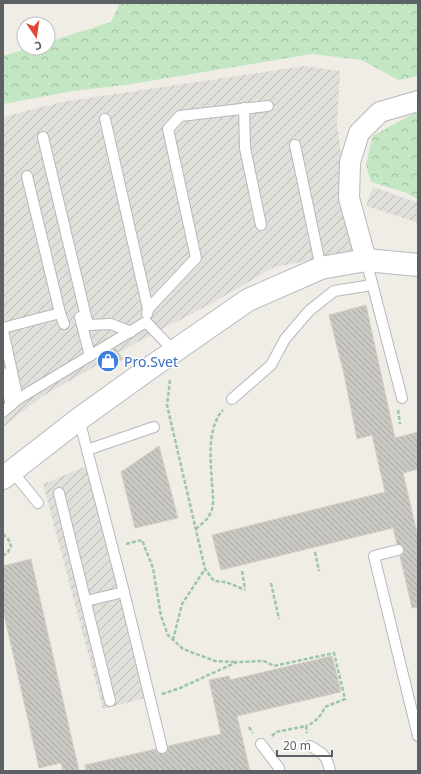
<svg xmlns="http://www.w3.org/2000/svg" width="421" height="774" font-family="'Noto Sans',sans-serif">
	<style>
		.industrial { fill: url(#industrial-furrows) }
		.forest { fill: url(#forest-crowns) }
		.building { fill: url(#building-back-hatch); stroke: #d4cfc4 }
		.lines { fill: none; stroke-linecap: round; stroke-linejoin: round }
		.lane-casing { stroke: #b6b8bc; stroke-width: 12 }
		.street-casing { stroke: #b6b8bc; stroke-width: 22 }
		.secondary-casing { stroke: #b7babf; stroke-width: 24 }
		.path { stroke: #9cc6a8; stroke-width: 2.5; stroke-dasharray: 4 2; stroke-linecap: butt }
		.lane { stroke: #fff; stroke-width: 10 }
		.street { stroke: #fff; stroke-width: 20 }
		.secondary { stroke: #fff; stroke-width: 22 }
		.labels { text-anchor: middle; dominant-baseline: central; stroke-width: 3; stroke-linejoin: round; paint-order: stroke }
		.shop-label { font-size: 14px; fill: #366cbe; stroke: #fff; text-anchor: start }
	</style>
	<defs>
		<pattern id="industrial-furrows" width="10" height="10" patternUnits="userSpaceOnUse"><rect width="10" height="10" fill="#e1dfda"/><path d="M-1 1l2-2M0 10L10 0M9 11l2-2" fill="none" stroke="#bab8b4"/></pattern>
		<pattern id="forest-crowns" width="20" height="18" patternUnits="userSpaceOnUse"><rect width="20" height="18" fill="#c3e6c3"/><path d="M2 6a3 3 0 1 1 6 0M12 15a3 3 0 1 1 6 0" fill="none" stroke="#a2bea2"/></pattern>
		<pattern id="building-back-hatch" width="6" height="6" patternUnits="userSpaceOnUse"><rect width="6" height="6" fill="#cac8c2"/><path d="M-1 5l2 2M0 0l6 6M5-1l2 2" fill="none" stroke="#a7a6a1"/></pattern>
	</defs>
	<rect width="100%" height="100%" fill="#efede5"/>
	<!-- industrial -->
	<g class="industrial">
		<polygon points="304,66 340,71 337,125 355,252 274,267 214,302 136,343 41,397 3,427 3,117 62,102"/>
		<polygon points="373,187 418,203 418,224 410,220 366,206"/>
		<polygon points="87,466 150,697 103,709 43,484"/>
	</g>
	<!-- forest -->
	<g class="forest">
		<polygon points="120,3 418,3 418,76 398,80 362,60 312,54 125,85 73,91 3,104 3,56 29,48 48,48 48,42 111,22"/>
		<polygon points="418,111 418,199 404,192 371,182 366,164 373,136"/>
	</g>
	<!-- building -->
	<g class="building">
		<polygon points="366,305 395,438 418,432 418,469 403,473 418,537 418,607 412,608 400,556 403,554 404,549 402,545 397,544 393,528 221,570 212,535 385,492 372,435 357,439 344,374 329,315"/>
		<polygon points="115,348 123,359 104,371 97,359"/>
		<polygon points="159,446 178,518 135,528 121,472"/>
		<polygon points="31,559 79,771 63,771 61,763 39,768 3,610 3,566"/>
		<polygon points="332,656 341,692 237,716 250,771 86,771 85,765 156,749 158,753 163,754 167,752 168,746 221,734 209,680 229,676 230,680"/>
	</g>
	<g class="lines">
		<!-- lane casing -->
		<g class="lane-casing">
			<g id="lane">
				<polyline points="244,108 245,148 261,225"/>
				<polyline points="105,119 148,309 147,314"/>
				<polyline points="43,137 88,325 111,324 131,332"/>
				<polyline points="295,145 321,268"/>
				<polyline points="27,176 60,313"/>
				<polyline points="366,260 402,398"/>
				<polyline points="148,309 196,258 168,129 180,116 268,106"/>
				<polyline points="80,317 90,356"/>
				<polyline points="3,328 60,313 64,324"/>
				<polyline points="3,331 18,399"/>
				<polyline points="3,373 11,405"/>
				<polyline points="232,399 271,365 285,339 309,311 334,291 372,285"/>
				<polyline points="3,412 18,399 146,322 174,351"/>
				<polyline points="79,419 124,592 162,748"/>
				<polyline points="87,450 154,427"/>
				<polyline points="12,471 38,503"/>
				<polyline points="59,493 110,701"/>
				<polyline points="398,550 374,556 418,736"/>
				<polyline points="86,601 124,592"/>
				<polyline points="261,744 279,768 279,771"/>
				<path d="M310,746C323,753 327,756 330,771"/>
			</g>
		</g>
		<!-- street casing -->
		<g class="street-casing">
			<polyline id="street" points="366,260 349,198 350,162 359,133 380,112 418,101"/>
		</g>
		<!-- secondary casing -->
		<g class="secondary-casing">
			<polyline id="secondary" points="3,478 79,419 150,368 248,300 321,268 366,260 418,265"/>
		</g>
		<!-- path -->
		<g class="path">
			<polyline points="170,380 167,405 205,569 214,581 226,582 245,590"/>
			<polyline points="398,410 400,424"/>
			<path d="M196,529C200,525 206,521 209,516C215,506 213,496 212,485C211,461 206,429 223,410"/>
			<polyline points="3,534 8,539 11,546 8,552 3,556"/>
			<polyline points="126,544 142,540 153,568 161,616 168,635 183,649 215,661 235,662"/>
			<polyline points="315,552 319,571"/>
			<polyline points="242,571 245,589"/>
			<polyline points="271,583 279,619"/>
			<polyline points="173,640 182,604 205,569"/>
			<path d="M162,694L180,688L237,662L264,661L274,666L334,653L345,699L325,707C321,716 316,722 306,726"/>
			<polyline points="249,727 253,733"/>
			<polyline points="272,736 276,732 306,726 307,733"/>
		</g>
		<!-- lane -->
		<use href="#lane" class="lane"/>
		<!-- street -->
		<use href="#street" class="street"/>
		<!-- secondary -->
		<use href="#secondary" class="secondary"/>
	</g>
	<!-- icons -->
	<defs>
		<g id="shop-disc" transform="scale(1.15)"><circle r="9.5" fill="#3f7fe0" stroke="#fff"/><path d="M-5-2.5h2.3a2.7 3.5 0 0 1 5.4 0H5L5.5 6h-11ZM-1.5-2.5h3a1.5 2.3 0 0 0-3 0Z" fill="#fff"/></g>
	</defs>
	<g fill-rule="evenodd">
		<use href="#shop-disc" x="108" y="361"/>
	</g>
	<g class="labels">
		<!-- shop labels -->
		<g class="shop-label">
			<text x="124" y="361">Pro.Svet</text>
		</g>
	</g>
	<!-- border -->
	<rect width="421" height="774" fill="none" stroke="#5d6165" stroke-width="8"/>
	<!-- north arrow -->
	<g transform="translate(36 36) rotate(167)"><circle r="19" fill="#ffffff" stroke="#bec0c1"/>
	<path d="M0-3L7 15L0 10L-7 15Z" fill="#e54535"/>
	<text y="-6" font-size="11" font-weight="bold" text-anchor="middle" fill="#5d6165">С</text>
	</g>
	<!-- scale -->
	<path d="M277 750v6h55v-6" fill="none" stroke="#5d6165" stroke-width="2"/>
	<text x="283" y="750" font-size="12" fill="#5d6165" stroke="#ffffff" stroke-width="3" paint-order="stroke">20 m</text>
</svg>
